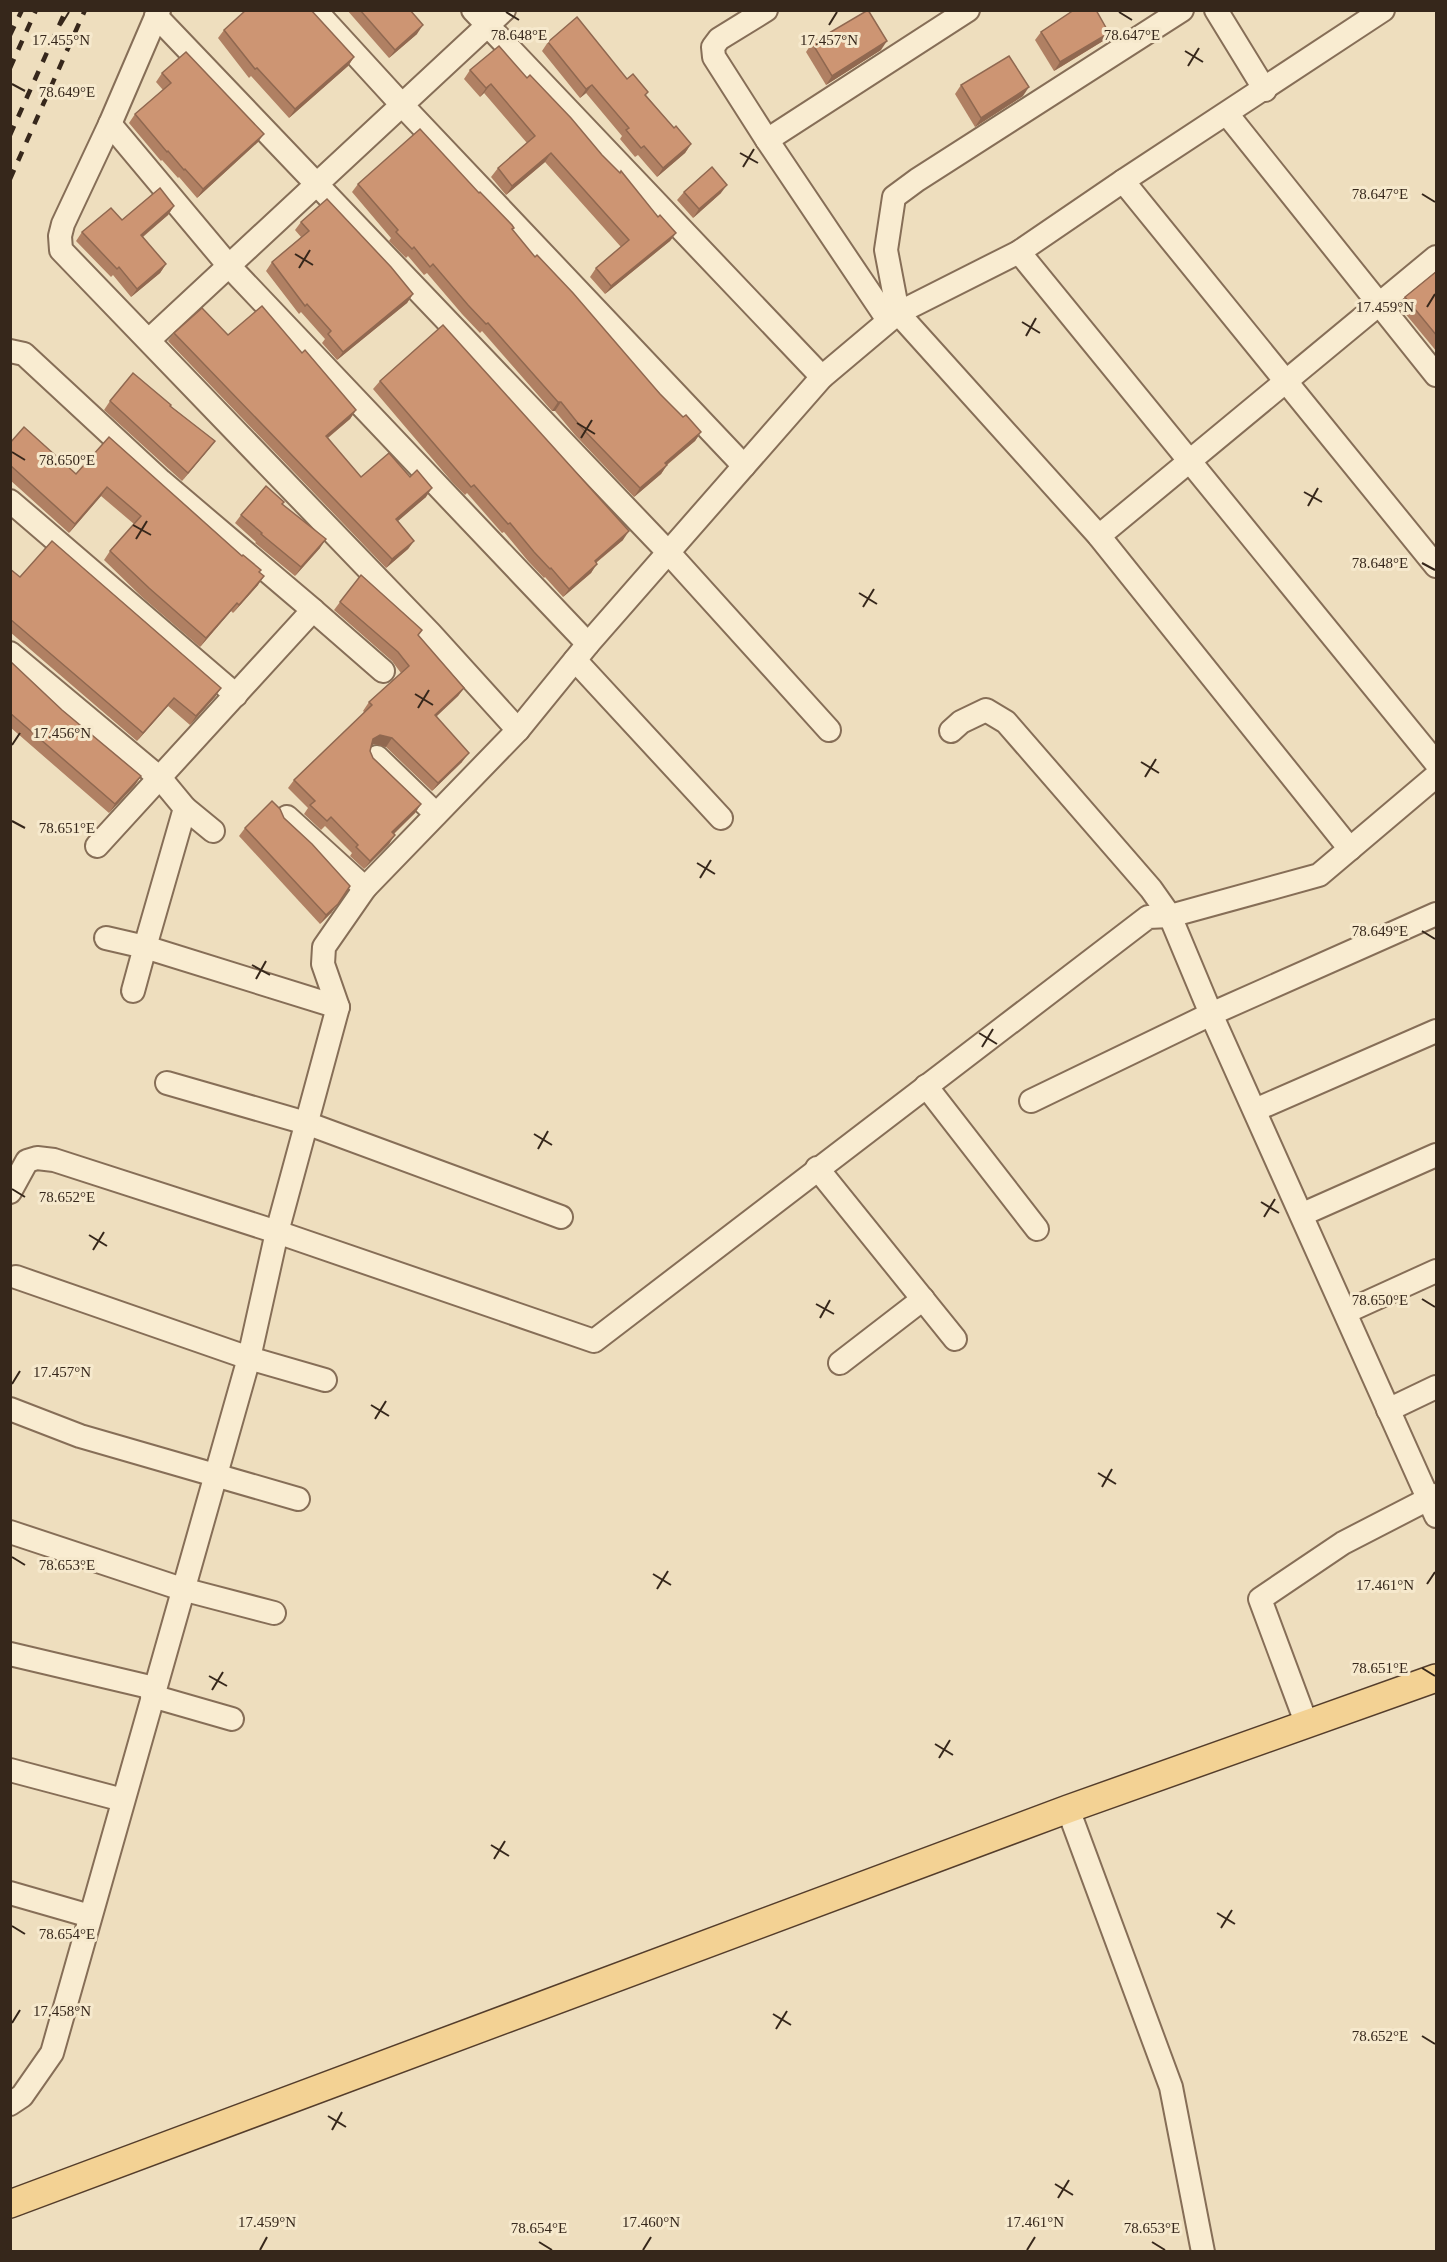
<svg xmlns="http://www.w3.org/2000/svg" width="1447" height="2262" font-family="'Times New Roman',serif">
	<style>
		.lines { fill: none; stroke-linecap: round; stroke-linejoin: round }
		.minor-casing { stroke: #866e57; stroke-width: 26 }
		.major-casing { stroke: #543d2b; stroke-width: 30 }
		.minor { stroke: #f9ecd1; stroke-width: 22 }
		.major { stroke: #f3d294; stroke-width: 27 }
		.rail { stroke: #36271b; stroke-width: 4.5; stroke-dasharray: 10 10; stroke-linecap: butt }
		.wall { fill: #b08063 }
		.shaded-wall { fill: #906850 }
		.building { fill: #cd9573; stroke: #906850; stroke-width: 1.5 }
		.ticks { fill: none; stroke: #36271b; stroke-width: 2 }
		.ticks-label { font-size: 15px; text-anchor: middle; fill: #36271b; stroke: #f6e9cd; stroke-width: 6; stroke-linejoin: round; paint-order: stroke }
	</style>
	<rect width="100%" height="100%" fill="#eedebe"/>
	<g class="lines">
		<!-- minor casing -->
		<g class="minor-casing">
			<g id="minor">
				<polyline points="159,10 110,124 63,224 60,236 61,250 430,633 518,730"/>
				<polyline points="315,10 402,105 744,466"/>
				<polyline points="473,10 822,377"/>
				<polyline points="766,10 719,39 713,47 714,57 767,140 888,320"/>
				<polyline points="1182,10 917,180 894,197 886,250 898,313 1099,536 1350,849"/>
				<polyline points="1216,10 1265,90"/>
				<polyline points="156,16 668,552 829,730"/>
				<polyline points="1227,114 1436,375"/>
				<polyline points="110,124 229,266 588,644"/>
				<polyline points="767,140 968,10"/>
				<polyline points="1123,181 1436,566"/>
				<polyline points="1019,252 1436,763"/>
				<polyline points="149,340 504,10"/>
				<polyline points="10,351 24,354 161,481 313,610 97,846"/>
				<polyline points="10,501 236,695"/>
				<polyline points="1099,536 1436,257"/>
				<polyline points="313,610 383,671"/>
				<polyline points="10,653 161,779 185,808 145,947 338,1007"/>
				<polyline points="575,660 721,818"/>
				<polyline points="951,731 961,722 986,710 1006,722 1151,889 1170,916 1211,1014 1436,1516"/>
				<polyline points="377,757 436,814"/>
				<polyline points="185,808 213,831"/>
				<polyline points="287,817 365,888"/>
				<polyline points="106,938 145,947 133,991"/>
				<polyline points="167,1083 306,1123 561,1217"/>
				<polyline points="926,1086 1037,1229"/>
				<polyline points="1031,1101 1211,1014 1436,914"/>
				<polyline points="1255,1110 1436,1031"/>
				<polyline points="817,1168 955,1339"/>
				<polyline points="10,1192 27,1161 37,1158 54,1160 277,1232 594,1341 1148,917 1170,916 1319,875 1436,776"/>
				<polyline points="1303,1214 1436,1155"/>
				<polyline points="16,1277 249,1358 325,1380"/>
				<polyline points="1346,1312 1436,1271"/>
				<polyline points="840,1363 923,1299"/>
				<polyline points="10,1409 80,1436 298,1499"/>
				<polyline points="1388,1410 1436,1387"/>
				<polyline points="10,1532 182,1589 274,1613"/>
				<polyline points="10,1654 154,1688"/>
				<polyline points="152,1696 232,1719"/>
				<polyline points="1307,1725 1260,1599 1343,1543 1436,1495"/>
				<polyline points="10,1770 123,1800"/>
				<polyline points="1068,1809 1171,2087 1203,2252"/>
				<polyline points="10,1893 90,1916"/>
				<polyline points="10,2104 22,2096 52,2053 249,1358 277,1232 338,1007 323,964 324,947 365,888 518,730 588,644 822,377 898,313 1019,252 1123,181 1383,10"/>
			</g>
		</g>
		<!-- major casing -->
		<g class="major-casing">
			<polyline id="major" points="10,2204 1068,1809 1436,1678"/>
		</g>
		<!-- minor -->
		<use href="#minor" class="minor"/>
		<!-- major -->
		<use href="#major" class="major"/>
		<!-- rail -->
		<g class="rail">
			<polyline points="10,35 22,10"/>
			<polyline points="10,68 36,10"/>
			<polyline points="10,135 66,10"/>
			<polyline points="10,179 85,10"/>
		</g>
	</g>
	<!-- wall -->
	<g class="wall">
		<polygon points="347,10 410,10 417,34 389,58"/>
		<polygon points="224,30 354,57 348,66 289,118 251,76 249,78 218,38"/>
		<polygon points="1041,32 1103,41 1054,71 1035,40"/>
		<polygon points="548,42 627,79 646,95 674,128 691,144 685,153 657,177 638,155 635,157 620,139 622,136 586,93 580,98 542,51"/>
		<polygon points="812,43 881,50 826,85 806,52"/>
		<polygon points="470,70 527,78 602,155 658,217 676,233 670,241 605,294 590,277 596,268 621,247 545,162 506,195 491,177 498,168 527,143 484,93 480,97 464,79"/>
		<polygon points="162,73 258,142 197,198 179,177 178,178 162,160 161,161 129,123 135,114 163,90 156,82"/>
		<polygon points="961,85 1023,96 975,127 955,94"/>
		<polygon points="358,184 479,193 514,228 512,230 535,257 660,394 683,417 701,432 695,441 667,465 661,474 634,497 575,435 555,411 552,411 482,331 480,333 462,314 427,273 424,275 408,256 406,258 389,241 391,238 352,192"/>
		<polygon points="684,192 721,193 693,218 677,200"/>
		<polygon points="174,206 168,215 143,237 166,264 160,273 131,297 113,275 111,277 76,241 82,232"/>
		<polygon points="301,222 413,294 407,303 337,360 322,343 325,339 301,312 299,314 266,271 272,262 301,237 295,230"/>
		<polygon points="1437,271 1437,352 1399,306 1405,297"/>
		<polygon points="174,333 228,335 302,353 356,410 350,419 328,438 361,477 426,497 397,521 414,541 408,549 386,568 168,341"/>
		<polygon points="380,381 623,540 596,563 591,573 563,597 545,577 544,578 528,561 504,532 502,533 467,493 465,495 453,483 373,389"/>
		<polygon points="110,401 170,406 215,441 182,481 104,410"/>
		<polygon points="109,437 260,572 258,585 233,613 231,611 200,647 142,597 104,560 110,551 134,524 101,496 69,533 10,480 10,443 76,474"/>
		<polygon points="282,504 320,548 295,576 255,543 256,542 235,523 241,515"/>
		<polygon points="10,569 20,577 221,688 215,697 190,725 168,706 137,741 10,632"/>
		<polygon points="340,602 422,630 418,635 464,688 458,696 437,716 462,762 432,791 386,747 374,744 372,745 370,751 373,758 421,804 415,813 394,834 389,844 364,869 350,856 352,853 325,826 321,830 304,814 308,808 288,788 294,780 365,713 363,711 369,702 401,673 392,661 334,610"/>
		<polygon points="10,661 62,710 141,776 135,785 109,813 10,727"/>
		<polygon points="245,828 332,912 320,924 239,836"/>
	</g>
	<!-- shaded-wall -->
	<g class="shaded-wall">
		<polygon points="423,25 417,34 389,58 395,50"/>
		<polygon points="1109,33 1103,41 1054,71 1060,62"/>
		<polygon points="887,41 881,50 826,85 832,76"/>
		<polygon points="354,57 348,66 289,118 295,109"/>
		<polygon points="491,84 484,93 480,97 486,88"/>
		<polygon points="592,85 586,93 580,98 586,89"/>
		<polygon points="1029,87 1023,96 975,127 981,118"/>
		<polygon points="264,134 258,142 197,198 203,189"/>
		<polygon points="691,144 685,153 657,177 663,168"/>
		<polygon points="551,153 545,162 506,195 512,186"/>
		<polygon points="727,185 721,193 693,218 699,209"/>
		<polygon points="174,206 168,215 135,243 141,235"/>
		<polygon points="676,233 670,241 605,294 611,286"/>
		<polygon points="166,264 160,273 131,297 137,289"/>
		<polygon points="413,294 407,303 337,360 343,352"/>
		<polygon points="558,402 561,402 555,411 552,411"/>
		<polygon points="356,410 350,419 320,444 326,436"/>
		<polygon points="701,432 695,441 659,471 665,463"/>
		<polygon points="215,441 209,449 182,481 188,473"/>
		<polygon points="667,465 661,474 634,497 640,488"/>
		<polygon points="107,487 101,496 69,533 75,524"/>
		<polygon points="432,488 426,497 390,528 396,519"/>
		<polygon points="629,531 623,540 588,569 595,561"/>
		<polygon points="326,539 320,548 295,576 301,567"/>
		<polygon points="414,541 408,549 386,568 392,559"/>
		<polygon points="597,564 591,573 563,597 569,589"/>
		<polygon points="264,576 258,585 233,613 239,605"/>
		<polygon points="237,603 231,611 200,647 206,638"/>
		<polygon points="221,688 215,697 190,725 196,716"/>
		<polygon points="464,688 458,696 429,723 435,715"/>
		<polygon points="174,698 168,706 137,741 143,733"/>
		<polygon points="380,735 392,738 386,747 374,744 367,748 373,739"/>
		<polygon points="469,753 462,762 432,791 438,783"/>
		<polygon points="141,776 135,785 109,813 115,804"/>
		<polygon points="421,804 415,813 386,841 392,832"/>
		<polygon points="395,835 389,844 364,869 370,861"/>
		<polygon points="338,904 332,912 320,924 326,915"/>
	</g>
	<!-- building -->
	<g class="building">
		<polygon points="246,10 311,10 354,57 295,109 257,68 255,69 224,30"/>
		<polygon points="360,10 410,10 423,25 395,50"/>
		<polygon points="868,10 887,41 832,76 812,43"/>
		<polygon points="1074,10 1096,10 1109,33 1060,62 1041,32"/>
		<polygon points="577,17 627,79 633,74 648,92 645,95 674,128 676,126 691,144 663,168 644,146 641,148 626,130 629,128 592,85 586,89 548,42"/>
		<polygon points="499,46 527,78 530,75 571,118 602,155 620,173 621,171 658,217 660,215 676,233 611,286 596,268 629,240 551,153 512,186 498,168 535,136 491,84 486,88 470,70"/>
		<polygon points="186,52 264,134 203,189 185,169 184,170 168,151 167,152 135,114 171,83 162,73"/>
		<polygon points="1009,56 1029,87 981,118 961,85"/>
		<polygon points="420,129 479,193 480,192 512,225 514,228 512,229 535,257 537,255 573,293 660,394 683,417 686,415 701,432 665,463 667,465 640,488 581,427 561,402 558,402 488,323 486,324 468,305 433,264 430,267 414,247 412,249 396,232 398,230 358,184"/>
		<polygon points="712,167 727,185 699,209 684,192"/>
		<polygon points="160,188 174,206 141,235 166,264 137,289 119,267 117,269 82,232 111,208 122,220"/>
		<polygon points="327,199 391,267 413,294 343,352 328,334 331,331 307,304 305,306 272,262 309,231 301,222"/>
		<polygon points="1437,271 1437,336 1405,297"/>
		<polygon points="262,306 302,353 305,350 356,410 326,436 361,477 389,453 410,477 417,470 432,488 396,519 414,541 392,559 174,333 202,308 228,335"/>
		<polygon points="443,325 629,531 595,561 597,564 569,589 551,568 550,569 534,552 510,523 508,524 474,485 471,487 460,474 380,381"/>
		<polygon points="133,373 171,405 170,406 215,441 188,473 110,401"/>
		<polygon points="24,427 76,474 109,437 242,556 243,555 261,570 259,572 264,576 239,605 237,603 206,638 149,588 110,551 141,516 107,487 75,524 10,465 10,443"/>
		<polygon points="266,486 284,502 282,504 326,539 301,567 261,534 262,533 241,515"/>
		<polygon points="52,541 221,688 196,716 174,698 143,733 10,619 10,569 20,577"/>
		<polygon points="361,575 422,630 418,635 464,688 435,715 469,753 438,783 392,738 380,735 373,739 370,751 373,758 421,804 392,832 395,835 370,861 356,847 358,845 331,817 327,821 310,805 315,801 294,780 372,705 369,702 409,666 398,652 340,602"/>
		<polygon points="10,661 62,710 141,776 115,804 10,713"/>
		<polygon points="272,801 280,809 284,818 312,844 350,886 338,904 326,915 245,828"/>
	</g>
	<!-- ticks -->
	<path class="ticks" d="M506,12L519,20M1119,12L1132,20M61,25L69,12M829,25L837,12M1185,51L1203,62M1188,66L1199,48M12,84L25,91M740,153L758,163M743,167L754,149M1422,194L1435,202M295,254L313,265M299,268L310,250M1427,307L1435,294M1022,322L1040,333M1026,336L1036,318M577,423L595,434M581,438L592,420M12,452L25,460M1304,492L1322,502M1308,506L1318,488M133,525L151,535M136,539L147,521M1422,563L1435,570M859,593L877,604M863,607L874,589M415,694L433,705M418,708L429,690M12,745L20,733M1141,762L1159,773M1145,777L1156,759M12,821L25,828M697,863L715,874M700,878L711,860M1422,931L1435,939M252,965L270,975M256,979L266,961M979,1033L997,1044M982,1047L993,1029M534,1134L552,1145M538,1149L548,1131M12,1189L25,1197M1261,1202L1279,1213M1264,1217L1275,1199M89,1235L107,1246M93,1250L104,1232M1422,1299L1435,1307M816,1304L834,1314M820,1318L830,1300M12,1384L20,1371M371,1405L389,1416M375,1419L386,1401M1098,1473L1116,1484M1102,1487L1112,1469M12,1557L25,1565M653,1574L671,1585M1427,1584L1435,1572M657,1589L668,1571M1422,1668L1435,1676M209,1676L227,1686M212,1690L223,1672M935,1744L953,1755M939,1758L950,1740M491,1845L509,1856M494,1859L505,1841M1217,1913L1235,1924M12,1926L25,1934M1221,1928L1232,1910M773,2014L791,2025M12,2023L20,2010M776,2029L787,2011M1422,2036L1435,2044M328,2116L346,2127M332,2130L342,2112M1055,2184L1073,2195M1058,2198L1069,2180M539,2242L552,2250M1152,2242L1165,2250M260,2250L267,2237M643,2250L651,2237M1027,2250L1035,2237"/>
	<g class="ticks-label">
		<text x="519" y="40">78.648°E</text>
		<text x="1132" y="40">78.647°E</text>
		<text x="829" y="45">17.457°N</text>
		<text x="61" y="45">17.455°N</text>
		<text x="67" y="97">78.649°E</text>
		<text x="1380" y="199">78.647°E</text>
		<text x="1385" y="312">17.459°N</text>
		<text x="67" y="465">78.650°E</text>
		<text x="1380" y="568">78.648°E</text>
		<text x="62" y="738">17.456°N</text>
		<text x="67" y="833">78.651°E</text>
		<text x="1380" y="936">78.649°E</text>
		<text x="67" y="1202">78.652°E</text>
		<text x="1380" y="1305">78.650°E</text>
		<text x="62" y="1377">17.457°N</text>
		<text x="67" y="1570">78.653°E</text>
		<text x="1385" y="1590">17.461°N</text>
		<text x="1380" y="1673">78.651°E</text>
		<text x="67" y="1939">78.654°E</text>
		<text x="62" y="2016">17.458°N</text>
		<text x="1380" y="2041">78.652°E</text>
		<text x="267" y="2227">17.459°N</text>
		<text x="651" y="2227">17.460°N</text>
		<text x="1035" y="2227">17.461°N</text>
		<text x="539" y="2233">78.654°E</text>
		<text x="1152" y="2233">78.653°E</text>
	</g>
	<!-- border -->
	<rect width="1447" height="2262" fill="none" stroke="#36271b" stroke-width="24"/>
</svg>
